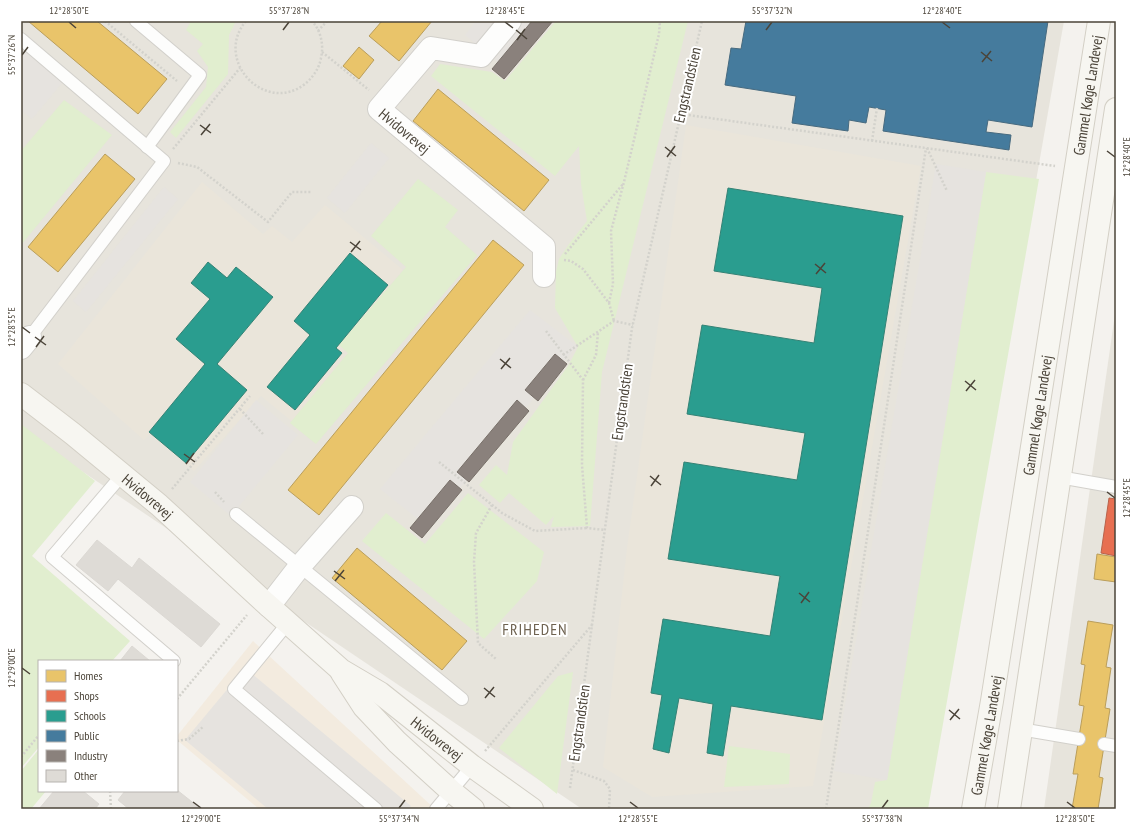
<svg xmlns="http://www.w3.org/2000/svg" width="1137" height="830" font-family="'PT Sans Narrow',sans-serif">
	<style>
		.residential { fill: #e7e4dc }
		.commercial { fill: #f3ebdf }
		.education { fill: #eae5da }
		.green { fill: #e1eecf }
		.parking { fill: #e6e3df }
		.homes { fill: #e9c46a; stroke: #ba9e5b }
		.shops { fill: #e76f51; stroke: #b8624a }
		.schools { fill: #2a9d8f; stroke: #348275 }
		.public { fill: #457b9d; stroke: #476a7f }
		.industry { fill: #8a817c; stroke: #776f68 }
		.building { fill: #dedbd6; stroke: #dcd9d4 }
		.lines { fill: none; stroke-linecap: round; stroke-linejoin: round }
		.lane-casing { stroke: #d2d0cb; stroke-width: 14 }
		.street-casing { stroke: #d2d0cb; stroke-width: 24 }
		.secondary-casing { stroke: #d3cfc5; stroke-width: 24 }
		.path { stroke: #d3d2cc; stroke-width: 2.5; stroke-dasharray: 2 2; stroke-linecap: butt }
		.lane { stroke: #fdfdfc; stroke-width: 12 }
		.street { stroke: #fdfdfc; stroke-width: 22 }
		.secondary { stroke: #f7f6f1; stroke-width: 22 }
		.ticks { fill: none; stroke: #4b4439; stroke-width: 1.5 }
		.labels { text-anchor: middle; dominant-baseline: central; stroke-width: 4; stroke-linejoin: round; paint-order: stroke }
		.street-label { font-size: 15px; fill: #4b4439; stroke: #fff }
		.neighbourhood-label { font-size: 16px; letter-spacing: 1px; fill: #6e6250; stroke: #fff }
		.neatline { fill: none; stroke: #4b4439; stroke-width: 1.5 }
		.ticks-label { font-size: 10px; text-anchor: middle; fill: #4b4439 }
	</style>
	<rect width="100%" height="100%" fill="#f4f2ee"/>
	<!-- residential -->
	<g class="residential">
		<polygon points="21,21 1064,21 926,809 582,809 21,430"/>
		<polygon points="1116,307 1116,809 1044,809"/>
	</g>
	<!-- commercial -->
	<polygon class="commercial" points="253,641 435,809 259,809 177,740 177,736"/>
	<!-- education -->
	<g class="education">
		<polygon points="686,125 921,166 813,786 652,797 603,767 627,548"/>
		<polygon points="202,182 263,234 272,226 292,242 325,205 403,270 388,288 305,432 261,396 194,471 150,434 144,440 58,364"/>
	</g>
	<!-- green -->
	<g class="green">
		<polygon points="189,21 236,21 229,35 228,74 176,138 170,132 206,87 208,67 197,51 203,44 186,30 190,23"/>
		<polygon points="556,21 688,21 602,372 590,526 551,527 554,516 546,525 509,493 500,503 479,485 496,465 507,475 513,442 568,366 578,347 555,308 556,272 559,259 569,244 587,221 581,184 579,146 555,176 431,76 440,64 492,72 505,81"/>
		<polygon points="64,100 112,135 21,245 21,151"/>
		<polygon points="986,172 1039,179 928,809 868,809 871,803 875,782 887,780"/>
		<polygon points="418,179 458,210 445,227 477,255 316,444 290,423 348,353 339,345 406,267 371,236"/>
		<polygon points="21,424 95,481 32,556 130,641 112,661 39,661 39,747 21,768"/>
		<polygon points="468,493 544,552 537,581 484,639 362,541 386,513 425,544"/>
		<polygon points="573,672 557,794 499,748 558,676"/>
		<polygon points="729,746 790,754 789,784 724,787"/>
		<polygon points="39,749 39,791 46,791 31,809 21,809 21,771"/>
	</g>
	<!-- parking -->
	<g class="parking">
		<polygon points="476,21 552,21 510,72 465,35"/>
		<polygon points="21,39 67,77 32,119 21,110"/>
		<polygon points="371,143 389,158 345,213 327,198"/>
		<polygon points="936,164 986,172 887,780 834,771"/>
		<polygon points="164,187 178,199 86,312 73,301"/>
		<polygon points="530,310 577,346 428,527 380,489"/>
		<polygon points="256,400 298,435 231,516 190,482"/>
		<polygon points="245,668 411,806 408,809 268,809 185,740"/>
	</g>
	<!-- homes -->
	<g class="homes">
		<polygon points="28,21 97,21 167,79 138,114"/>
		<polygon points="382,21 432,21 399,61 369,36"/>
		<polygon points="359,47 374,60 359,79 343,66"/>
		<polygon points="438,89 549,180 524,211 413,121"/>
		<polygon points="105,154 135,179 58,272 28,247"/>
		<polygon points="493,240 524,265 319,515 288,490"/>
		<polygon points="357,548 467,641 442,670 332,578"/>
		<polygon points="1097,554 1116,557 1116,582 1094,579"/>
		<polygon points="1088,621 1113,625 1106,667 1111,668 1105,708 1110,709 1099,777 1103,778 1098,809 1072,809 1078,774 1073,774 1084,706 1079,705 1085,665 1081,664"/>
	</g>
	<!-- shops -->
	<polygon class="shops" points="1109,498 1116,499 1116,556 1101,553"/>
	<!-- schools -->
	<g class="schools">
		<polygon points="728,188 903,216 822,720 731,706 723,756 707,753 713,704 679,698 669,753 653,749 662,695 651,693 663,619 770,636 780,576 668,559 684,462 797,480 805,433 687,414 702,325 814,343 822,288 714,271"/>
		<polygon points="350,253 388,285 336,348 342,353 295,410 267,387 310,335 294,321"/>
		<polygon points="208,262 227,278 236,267 273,297 217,364 247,390 186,463 149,432 205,364 176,339 210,299 191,283"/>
	</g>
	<!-- public -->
	<polygon class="public" points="746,21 1048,21 1032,127 988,120 986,132 1011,135 1009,150 883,131 886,110 869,107 866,123 849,120 848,131 792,123 796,96 725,85 731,48 741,49"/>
	<!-- industry -->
	<g class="industry">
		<polygon points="532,21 553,21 504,79 492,69"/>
		<polygon points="555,354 567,364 538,401 525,390"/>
		<polygon points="517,400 529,411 469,482 457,472"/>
		<polygon points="450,480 462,490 422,538 410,528"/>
	</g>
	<!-- building -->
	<g class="building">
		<polygon points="97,540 132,568 139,558 220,624 201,647 118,579 108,591 76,565"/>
		<polygon points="132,646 150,661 120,661"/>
		<polygon points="177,790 201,809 129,809 118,800 125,791 177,791"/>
		<polygon points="54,791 83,791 99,804 95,809 39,809"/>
	</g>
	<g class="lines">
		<!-- lane casing -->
		<g class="lane-casing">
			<g id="lane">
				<polyline points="136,21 200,75 147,147"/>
				<polyline points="21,39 164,161 30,337 25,334"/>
				<polyline points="122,475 52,557 174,661"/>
				<polyline points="1059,477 1116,487"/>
				<polyline points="236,514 462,699"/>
				<polyline points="288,623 234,689 376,809"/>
				<polyline points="1020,729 1079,739"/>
				<polyline points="1104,744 1116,746"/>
				<polyline points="436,809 472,766"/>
			</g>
		</g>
		<!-- street casing -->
		<g class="street-casing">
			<g id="street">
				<path id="s1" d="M510,21L481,56L431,48L379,109L544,247V276"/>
				<polyline points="21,348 30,337"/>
				<polyline points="269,606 300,566 352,507"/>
			</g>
		</g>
		<!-- secondary casing -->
		<g class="secondary-casing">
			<g id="secondary">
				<path id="s2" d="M21,394L73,434L159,505L260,598L341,670L380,693L472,766L532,809"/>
				<polyline points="342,673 364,707 397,742 451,791 473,809"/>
				<path id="s3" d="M973,809L992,701L1099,21"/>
				<polyline points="1009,809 1116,109"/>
			</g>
		</g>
		<!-- path -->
		<g class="path">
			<polyline points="105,21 177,81"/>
			<path d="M246,21C213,60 265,115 305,84C313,77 319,69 321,58C324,45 321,31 312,21"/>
			<polyline points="318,31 327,21"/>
			<polyline points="322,52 369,90"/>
			<polyline points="681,114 1055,166"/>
			<polyline points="872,141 877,108"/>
			<polyline points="927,148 947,191"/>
			<polyline points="173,149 240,68"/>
			<polyline points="178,163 197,167 268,222 292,192 312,192"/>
			<polyline points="565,254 623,184"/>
			<polyline points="564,260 571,261 583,269 609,303 614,321"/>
			<polyline points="609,303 613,284 611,231 624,182 659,34 660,21"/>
			<polyline points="546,331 583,380 582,465 587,528 605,530"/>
			<polyline points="563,355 614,321 633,325"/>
			<polyline points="583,380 596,355 598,332"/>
			<polyline points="240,409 263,434"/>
			<polyline points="439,462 502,513 535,531 587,528"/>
			<polyline points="172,489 250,396"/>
			<polyline points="215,492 224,502"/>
			<polyline points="492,505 476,533 474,562 478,643 496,659"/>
			<polyline points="177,699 247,615"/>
			<polyline points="177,741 189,739 204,726"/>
			<polyline points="485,751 592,625"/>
			<polyline points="21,757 39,735"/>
			<polyline points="573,770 604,781 610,789 609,809"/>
			<polyline points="570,788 632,328 702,21"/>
			<polyline points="110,791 111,809"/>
			<polyline points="826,809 926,148"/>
		</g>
		<!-- lane -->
		<use href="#lane" class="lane"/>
		<!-- street -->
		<use href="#street" class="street"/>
		<!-- secondary -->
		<use href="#secondary" class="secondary"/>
	</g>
	<!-- ticks -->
	<path class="ticks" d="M69,22L76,28M505,22L513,28M942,22L950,28M283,30L289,22M516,30L527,39M766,30L772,22M517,40L525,29M981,52L992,61M22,55L28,47M982,62L991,51M200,125L211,133M201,135L210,124M665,147L676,156M1107,151L1115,157M667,157L675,146M350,242L361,250M351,252L360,241M815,264L826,273M816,274L825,263M22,327L30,333M35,337L46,345M36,347L44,336M500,359L511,368M501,369L510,358M965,381L976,390M966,391L975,380M184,454L195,462M186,464L194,453M650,476L661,485M651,486L659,475M1107,492L1115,498M334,571L345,579M335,581L344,570M799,593L810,602M801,603L809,592M22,668L30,674M484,688L495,697M485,698L494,687M949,710L960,719M950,720L959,709M193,802L201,808M630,802L638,808M1067,802L1075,808M399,808L405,800M882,808L888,800"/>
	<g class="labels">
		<!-- street labels -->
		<g class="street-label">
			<text transform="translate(687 85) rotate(-77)">Engstrandstien</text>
			<text stroke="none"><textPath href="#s3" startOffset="723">Gammel Køge Landevej</textPath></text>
			<text stroke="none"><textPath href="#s1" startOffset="210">Hvidovrevej</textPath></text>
			<text transform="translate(622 402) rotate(-82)">Engstrandstien</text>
			<text stroke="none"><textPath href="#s3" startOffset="399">Gammel Køge Landevej</textPath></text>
			<text stroke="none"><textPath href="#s2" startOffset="163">Hvidovrevej</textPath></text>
			<text transform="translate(579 723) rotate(-82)">Engstrandstien</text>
			<text stroke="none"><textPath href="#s3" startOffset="75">Gammel Køge Landevej</textPath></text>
			<text stroke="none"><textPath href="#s2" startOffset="541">Hvidovrevej</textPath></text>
		</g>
		<!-- neighbourhood labels -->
		<g class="neighbourhood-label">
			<text x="535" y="629">FRIHEDEN</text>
		</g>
	</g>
	<!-- border -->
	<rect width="1137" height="830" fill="none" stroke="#ffffff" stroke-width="44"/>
	<!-- legend -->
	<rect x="38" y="660" width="140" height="132" fill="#ffffff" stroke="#b7b4b0"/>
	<rect x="46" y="670" width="20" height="12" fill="#e9c46a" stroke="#b7b4b0"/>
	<text x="74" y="680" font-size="12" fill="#4b4439">Homes</text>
	<rect x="46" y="690" width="20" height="12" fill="#e76f51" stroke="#b7b4b0"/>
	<text x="74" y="700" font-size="12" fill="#4b4439">Shops</text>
	<rect x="46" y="710" width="20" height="12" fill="#2a9d8f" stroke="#b7b4b0"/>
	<text x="74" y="720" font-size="12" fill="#4b4439">Schools</text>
	<rect x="46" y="730" width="20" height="12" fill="#457b9d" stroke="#b7b4b0"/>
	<text x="74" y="740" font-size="12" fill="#4b4439">Public</text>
	<rect x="46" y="750" width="20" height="12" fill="#8a817c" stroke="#b7b4b0"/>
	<text x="74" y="760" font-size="12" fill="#4b4439">Industry</text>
	<rect x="46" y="770" width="20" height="12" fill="#dedbd6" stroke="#b7b4b0"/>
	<text x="74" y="780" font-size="12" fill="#4b4439">Other</text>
	<rect x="22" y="22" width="1093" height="786" class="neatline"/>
	<g class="ticks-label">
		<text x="69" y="14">12°28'50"E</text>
		<text x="289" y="14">55°37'28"N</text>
		<text x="505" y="14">12°28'45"E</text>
		<text x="772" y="14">55°37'32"N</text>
		<text x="942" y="14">12°28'40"E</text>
		<text transform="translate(11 55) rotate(-90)" y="4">55°37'26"N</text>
		<text transform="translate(1126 157) rotate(-90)" y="4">12°28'40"E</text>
		<text transform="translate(11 327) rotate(-90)" y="4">12°28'55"E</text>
		<text transform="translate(1126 498) rotate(-90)" y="4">12°28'45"E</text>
		<text transform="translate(11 668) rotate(-90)" y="4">12°29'00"E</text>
		<text x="201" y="822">12°29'00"E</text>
		<text x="399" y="822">55°37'34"N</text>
		<text x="638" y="822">12°28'55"E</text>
		<text x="882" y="822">55°37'38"N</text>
		<text x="1075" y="822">12°28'50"E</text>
	</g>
</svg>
